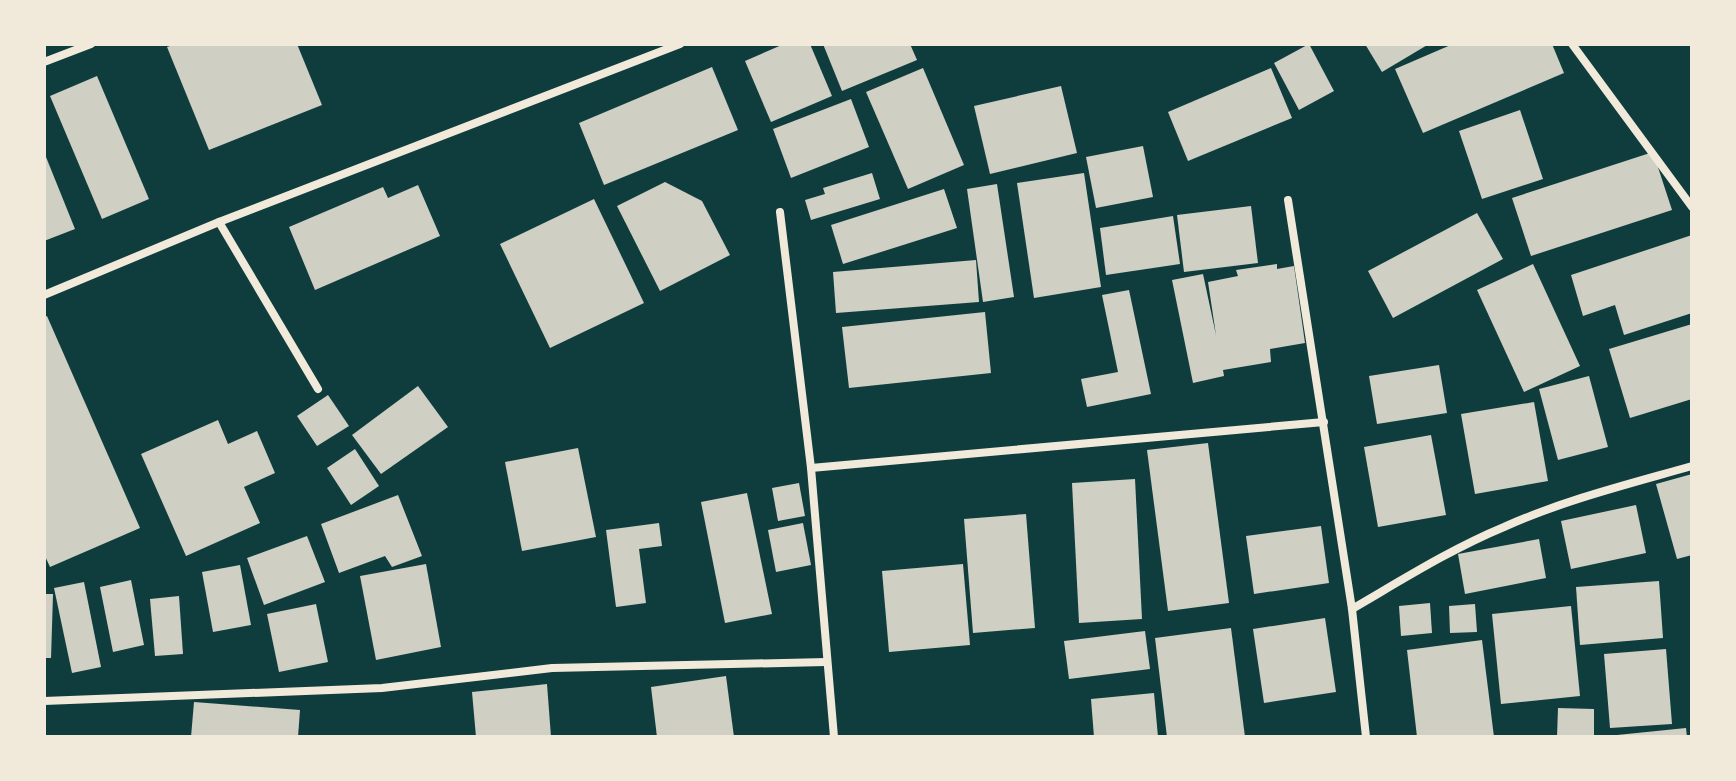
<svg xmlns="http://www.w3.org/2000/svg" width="1736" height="781" font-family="'Nunito Sans',sans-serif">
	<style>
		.building { fill: #cfcfc3 }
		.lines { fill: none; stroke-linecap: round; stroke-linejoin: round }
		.minor { stroke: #f1e9da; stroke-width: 8 }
	</style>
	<rect width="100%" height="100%" fill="#0f3d3e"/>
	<!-- building -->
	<g class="building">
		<polygon points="176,44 297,44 322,105 209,150 167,47"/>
		<polygon points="784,44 810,44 832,96 771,122 745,61"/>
		<polygon points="823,44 910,44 917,60 842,91"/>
		<polygon points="1309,44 1334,91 1299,110 1274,63"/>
		<polygon points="1365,44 1429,44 1382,72"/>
		<polygon points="1453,44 1552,44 1564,73 1423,133 1395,69"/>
		<polygon points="712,67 738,130 604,185 579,123"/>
		<polygon points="923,68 964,165 908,189 866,92"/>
		<polygon points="1271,68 1292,118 1188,161 1168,112"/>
		<polygon points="97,76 149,199 102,219 50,96"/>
		<polygon points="1061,86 1077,153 990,174 974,106"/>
		<polygon points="851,99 869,147 791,178 773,129"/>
		<polygon points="1520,110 1543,179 1482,199 1459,131"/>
		<polygon points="1143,146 1153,197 1096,208 1086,157"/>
		<polygon points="44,152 75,229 44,241"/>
		<polygon points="1653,152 1672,210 1531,256 1512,198"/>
		<polygon points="872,173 880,199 811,220 805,200 825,194 823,188"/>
		<polygon points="1084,173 1101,287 1034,298 1017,183"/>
		<polygon points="665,182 702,201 730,255 660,291 617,206"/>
		<polygon points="997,184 1014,297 983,302 967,189"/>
		<polygon points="418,185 440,236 315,290 289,227 383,187 388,198"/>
		<polygon points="944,189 957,228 843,264 831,225"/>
		<polygon points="594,199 644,303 550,348 500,244"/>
		<polygon points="1251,206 1258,263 1184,272 1177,215"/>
		<polygon points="1477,213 1503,259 1393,318 1368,271"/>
		<polygon points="1173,216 1180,264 1106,275 1100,228"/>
		<polygon points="1692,235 1692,313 1624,335 1615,305 1583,316 1571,275"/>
		<polygon points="976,260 979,302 836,313 833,272"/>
		<polygon points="1277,264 1277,269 1294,266 1305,343 1270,349 1271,362 1223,370 1224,376 1193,383 1172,280 1203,274 1216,335 1208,282 1238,276 1236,270"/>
		<polygon points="1533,264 1580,366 1524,392 1477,290"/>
		<polygon points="1129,290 1151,394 1087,407 1081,379 1118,372 1102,295"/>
		<polygon points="985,312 991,373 849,388 842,327"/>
		<polygon points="47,316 140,528 50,567 44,554 44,317"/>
		<polygon points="1692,324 1692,399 1630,418 1609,349"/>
		<polygon points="1439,365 1447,413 1377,424 1369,376"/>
		<polygon points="1589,376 1608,447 1558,460 1539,389"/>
		<polygon points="418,386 448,427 381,474 352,435"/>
		<polygon points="328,395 349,426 317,446 297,416"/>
		<polygon points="1534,402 1548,481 1475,494 1461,414"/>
		<polygon points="218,420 228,444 257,431 275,473 244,487 260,523 186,556 141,454"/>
		<polygon points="1431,435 1446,515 1378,527 1364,447"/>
		<polygon points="1208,443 1229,603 1168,611 1147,450"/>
		<polygon points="578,448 596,537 522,551 505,462"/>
		<polygon points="355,449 379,486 351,505 327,468"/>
		<polygon points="1692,474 1692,555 1677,559 1656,484"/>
		<polygon points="1135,479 1142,619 1079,623 1072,483"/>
		<polygon points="799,483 805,516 778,521 772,488"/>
		<polygon points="747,493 772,614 725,623 701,502"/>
		<polygon points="398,495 422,556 392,567 385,556 339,573 321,524"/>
		<polygon points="1636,505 1646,553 1571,569 1561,521"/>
		<polygon points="1026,514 1035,628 973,633 964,519"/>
		<polygon points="659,523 662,546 639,549 646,603 616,607 606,530"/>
		<polygon points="803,523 811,565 776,572 768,530"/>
		<polygon points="1321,526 1329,583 1254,594 1246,536"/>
		<polygon points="307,536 325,582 264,605 247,558"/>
		<polygon points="1539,539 1546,578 1465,594 1458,554"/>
		<polygon points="426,564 441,647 376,660 360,576"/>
		<polygon points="963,564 970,645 889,652 882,571"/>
		<polygon points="240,565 251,625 213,632 202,572"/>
		<polygon points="131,580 144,645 113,652 100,587"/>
		<polygon points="1659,581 1663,638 1580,645 1576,587"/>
		<polygon points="84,582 101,667 72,673 54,588"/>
		<polygon points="44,594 53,594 51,658 44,658"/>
		<polygon points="179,596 183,654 155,656 150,599"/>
		<polygon points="1430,603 1432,633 1401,636 1399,606"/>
		<polygon points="316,604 328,662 279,672 267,614"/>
		<polygon points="1475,604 1477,632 1450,633 1449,606"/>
		<polygon points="1571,606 1580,696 1501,704 1492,614"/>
		<polygon points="1325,618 1336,692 1264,703 1253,629"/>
		<polygon points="1231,628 1245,737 1167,737 1155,638"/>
		<polygon points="1145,631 1150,669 1069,679 1064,641"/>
		<polygon points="1482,640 1494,737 1417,737 1407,650"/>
		<polygon points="1666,649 1672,724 1610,728 1604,654"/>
		<polygon points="726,676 734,737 657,737 651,687"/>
		<polygon points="547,684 551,737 476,737 472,692"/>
		<polygon points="1154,693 1158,737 1094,737 1091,699"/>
		<polygon points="194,702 300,710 298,737 191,737"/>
		<polygon points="1558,708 1594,709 1594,737 1557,737"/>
		<polygon points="1686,728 1687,737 1617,737 1617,735"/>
	</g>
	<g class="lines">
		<!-- minor -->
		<g class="minor">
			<polyline points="1572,44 1692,207"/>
			<polyline points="44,62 91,44"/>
			<polyline points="1288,200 1352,609 1366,737"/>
			<polyline points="780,212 811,468 834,737"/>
			<polyline points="219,222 318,389"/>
			<polyline points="44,295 219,222 680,44"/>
			<polyline points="811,468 1324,422"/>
			<path d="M1352,609C1402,580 1451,549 1504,527C1564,500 1629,484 1692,466"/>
			<polyline points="44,701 382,688 552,668 826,662"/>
		</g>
	</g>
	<!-- border -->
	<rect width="1736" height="781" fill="none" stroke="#f1e9da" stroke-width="92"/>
</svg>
